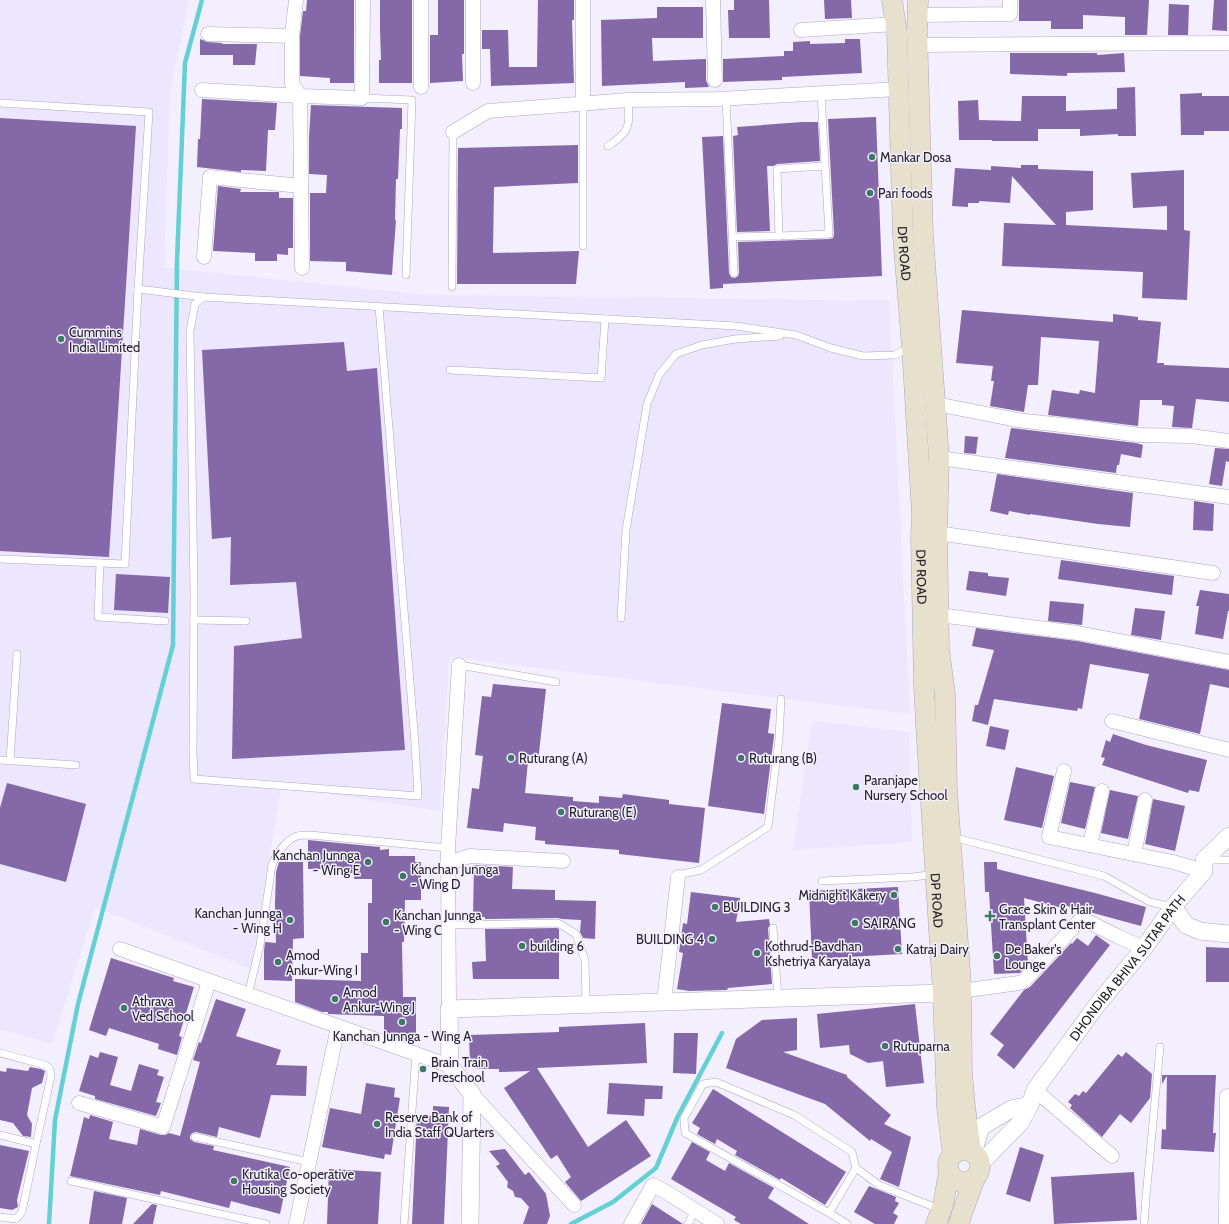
<svg xmlns="http://www.w3.org/2000/svg" width="1229" height="1224" font-family="Cabin,sans-serif">
	<style>
		.built { fill: #ece6ff }
		.lines { fill: none; stroke-linecap: round; stroke-linejoin: round }
		.stream { stroke: #62d0d4; stroke-width: 4.5 }
		.building { fill: #8468a8 }
		.service-casing { stroke: #ada7bd; stroke-width: 8 }
		.minor-casing { stroke: #ada7bd; stroke-width: 15 }
		.tertiary-casing { stroke: #ada7bd; stroke-width: 18 }
		.secondary-casing { stroke: #ada7bd; stroke-width: 21 }
		.service { stroke: #fff; stroke-width: 7 }
		.minor { stroke: #fff; stroke-width: 14 }
		.tertiary { stroke: #fff; stroke-width: 17 }
		.secondary { stroke: #e7e0cc; stroke-width: 20 }
		.poi-dot { fill: #3c7863; stroke: #f3effe; stroke-width: 1.5 }
		.labels { text-anchor: middle; dominant-baseline: central; stroke-width: 3; stroke-linejoin: round; paint-order: stroke }
		.poi-label { font-size: 13px; fill: #25232c; stroke: #f3effe; text-anchor: start }
		.street-label { font-size: 13px; fill: #25232c; stroke: #f3effe }
	</style>
	<rect width="100%" height="100%" fill="#f3effe"/>
	<!-- built -->
	<g class="built">
		<polygon points="0,0 189,0 170,91 164,268 429,295 889,301 910,714 449,657 440,811 281,786 251,969 95,907 52,1044 0,1029"/>
		<polygon points="812,721 909,732 912,842 793,850"/>
	</g>
	<g class="lines">
		<!-- stream -->
		<g class="stream">
			<polyline points="49,1224 55,1120 78,1004 173,645 177,261 185,63 202,0"/>
			<polyline points="571,1224 613,1202 656,1168 678,1116 722,1033"/>
		</g>
	</g>
	<!-- building -->
	<g class="building">
		<polygon points="307,0 354,0 354,83 330,83 330,78 300,76 300,36 303,11 306,11"/>
		<polygon points="380,0 412,0 412,83 379,83 379,60 381,60 380,29"/>
		<polygon points="438,0 464,0 464,54 462,54 463,81 430,83 430,35 438,35"/>
		<polygon points="538,0 574,0 574,20 572,20 574,83 491,86 490,49 482,49 482,30 508,30 509,67 537,67"/>
		<polygon points="734,0 769,0 770,38 729,38 728,10 734,10"/>
		<polygon points="824,0 851,0 852,18 825,19"/>
		<polygon points="1019,0 1149,0 1147,35 1125,35 1125,17 1083,15 1083,29 1051,29 1051,21 1019,21"/>
		<polygon points="1214,0 1227,0 1227,31 1212,30"/>
		<polygon points="1169,4 1189,5 1188,35 1168,35"/>
		<polygon points="657,7 703,7 703,38 652,38 653,61 706,59 706,80 709,87 685,88 685,82 602,86 601,20 657,18"/>
		<polygon points="200,39 207,42 222,43 222,44 257,44 255,65 233,65 233,55 200,55"/>
		<polygon points="845,39 860,39 862,73 782,77 782,80 723,82 723,59 784,56 784,51 793,51 793,42 810,41 810,44 845,43"/>
		<polygon points="1010,53 1097,53 1097,55 1124,53 1125,72 1067,73 1067,76 1010,74"/>
		<polygon points="1135,87 1136,136 1118,136 1118,134 1080,136 1080,129 1038,129 1038,141 992,141 992,140 959,140 958,101 978,100 979,120 1021,121 1022,96 1066,96 1066,111 1117,109 1117,88"/>
		<polygon points="1202,93 1202,96 1229,96 1229,131 1204,131 1204,135 1181,135 1180,94"/>
		<polygon points="202,99 277,103 275,130 268,130 266,171 241,170 241,172 197,167 198,139 200,139"/>
		<polygon points="311,105 402,108 402,129 400,129 398,179 396,179 395,220 396,220 392,275 346,271 346,262 310,261 310,193 326,193 327,175 309,174 309,137"/>
		<polygon points="876,117 882,276 723,284 723,288 710,289 702,137 723,136 729,273 731,277 735,278 738,276 739,273 738,242 829,239 833,238 834,234 828,119"/>
		<polygon points="0,118 136,126 109,557 0,551"/>
		<polygon points="802,122 818,122 820,161 777,164 773,166 767,166 770,231 737,232 733,136 738,135 737,127"/>
		<polygon points="578,145 578,183 494,187 493,253 579,251 576,284 457,284 458,148"/>
		<polygon points="1021,165 1038,165 1038,169 1093,171 1093,210 1066,212 1066,225 1167,230 1167,206 1133,208 1131,173 1184,170 1184,230 1190,231 1187,300 1142,298 1143,272 1002,266 1004,223 1056,225 1012,176 1010,203 979,201 979,203 968,203 968,207 952,206 955,168 991,170 991,166 1021,168"/>
		<polygon points="218,186 241,189 240,192 279,192 279,198 293,198 293,248 288,248 288,255 277,254 277,261 255,261 255,253 213,251"/>
		<polygon points="962,310 1113,322 1113,314 1138,317 1138,320 1161,322 1157,363 1164,363 1164,365 1229,368 1229,402 1196,399 1192,428 1172,427 1174,406 1162,405 1162,400 1140,400 1138,426 1048,415 1052,390 1079,394 1080,390 1095,393 1099,341 1041,337 1038,385 1028,385 1024,412 990,406 994,381 991,381 993,366 956,363"/>
		<polygon points="344,342 347,371 377,368 405,750 232,759 234,646 302,638 296,582 230,585 231,537 212,539 202,350"/>
		<polygon points="1011,428 1136,443 1143,445 1141,458 1121,454 1119,465 1117,465 1116,473 1005,458"/>
		<polygon points="965,436 978,437 976,454 964,453"/>
		<polygon points="1215,448 1229,449 1229,462 1226,461 1222,486 1209,484"/>
		<polygon points="997,474 1133,493 1130,527 1098,524 1030,514 1030,515 1009,511 1008,515 990,511"/>
		<polygon points="1194,501 1214,504 1213,531 1193,530"/>
		<polygon points="1061,560 1174,576 1172,595 1058,579"/>
		<polygon points="969,571 988,573 988,576 1009,578 1006,596 966,590"/>
		<polygon points="116,574 170,577 168,613 114,610"/>
		<polygon points="1200,590 1229,594 1229,611 1228,611 1223,639 1195,634 1199,606 1196,606"/>
		<polygon points="1050,601 1084,604 1082,625 1048,621"/>
		<polygon points="1135,608 1165,611 1161,640 1131,635"/>
		<polygon points="976,628 1077,641 1229,670 1229,688 1210,684 1200,734 1139,719 1149,674 1090,664 1082,709 1078,708 1077,711 994,699 988,725 972,721 975,705 978,705 994,650 972,646"/>
		<polygon points="493,684 546,689 538,762 528,761 525,793 573,797 573,801 599,803 599,796 622,798 623,794 669,800 669,804 705,808 699,863 619,854 619,850 545,844 545,841 535,840 536,827 504,823 503,832 467,828 472,788 479,789 483,756 475,755 482,696 491,697"/>
		<polygon points="722,703 771,709 768,733 774,734 774,736 764,814 708,806"/>
		<polygon points="990,726 1009,730 1005,750 986,746"/>
		<polygon points="1113,734 1146,745 1207,760 1199,792 1189,790 1188,793 1102,765 1105,758 1101,757 1106,740 1110,742"/>
		<polygon points="1016,767 1054,776 1042,828 1004,820"/>
		<polygon points="1070,782 1095,787 1085,829 1061,823"/>
		<polygon points="7,783 86,804 66,882 0,864 0,808"/>
		<polygon points="1110,790 1138,796 1128,839 1101,833"/>
		<polygon points="1153,799 1185,806 1175,851 1145,844"/>
		<polygon points="308,840 380,847 380,850 389,849 389,856 415,856 415,862 421,862 421,900 405,900 404,942 402,942 403,997 416,997 416,1039 400,1039 384,1034 384,1016 328,1014 328,1012 322,1012 295,1002 295,979 361,981 361,953 368,953 368,903 372,903 372,879 354,879 354,873 347,873 347,869 308,869"/>
		<polygon points="279,862 303,862 304,938 293,939 292,981 264,980 264,951 265,942 276,943 275,903 276,872"/>
		<polygon points="984,862 997,862 997,869 1095,893 1146,907 1141,926 1060,904 1066,909 1024,898 1028,964 1020,973 994,974 989,892 985,892"/>
		<polygon points="474,865 513,867 512,889 555,890 555,900 596,901 595,939 583,938 580,932 581,920 562,919 558,918 485,919 485,917 473,917"/>
		<polygon points="898,887 902,954 812,959 809,891"/>
		<polygon points="691,892 740,898 736,922 769,919 770,925 768,928 772,984 728,988 727,990 689,991 677,989 683,953 679,952 683,923 687,924"/>
		<polygon points="557,928 559,929 559,979 473,979 472,962 486,961 485,929"/>
		<polygon points="1096,935 1110,945 1014,1069 997,1055 1004,1045 990,1034 1024,990 1030,987 1071,943 1072,944 1077,938 1088,946"/>
		<polygon points="1206,947 1229,948 1229,982 1206,982"/>
		<polygon points="111,958 174,978 173,981 194,987 179,1036 182,1037 177,1055 158,1049 159,1044 109,1028 106,1036 89,1030"/>
		<polygon points="216,999 246,1009 236,1036 281,1050 276,1065 307,1066 306,1096 271,1095 260,1138 219,1127 217,1137 196,1132 192,1133 190,1136 190,1139 194,1142 214,1146 213,1150 290,1167 280,1214 231,1201 229,1208 161,1191 160,1195 70,1176 84,1117 89,1119 90,1115 113,1122 109,1139 137,1145 140,1129 161,1135 165,1135 169,1133 180,1136 200,1062 193,1060 199,1042 201,1043"/>
		<polygon points="915,1004 924,1083 886,1087 883,1061 868,1063 850,1054 849,1045 820,1048 817,1014"/>
		<polygon points="797,1018 797,1050 783,1052 847,1075 847,1077 891,1115 884,1124 911,1137 899,1187 880,1179 892,1152 871,1139 870,1141 825,1104 726,1068 736,1039 762,1020"/>
		<polygon points="645,1023 647,1063 537,1068 588,1147 626,1120 651,1156 581,1201 565,1182 571,1177 557,1155 551,1159 504,1088 530,1071 499,1072 499,1069 477,1069 477,1065 470,1065 469,1035 559,1032 559,1027"/>
		<polygon points="674,1033 698,1033 696,1074 673,1073"/>
		<polygon points="100,1052 118,1057 110,1085 131,1091 139,1064 159,1070 157,1075 164,1077 156,1102 161,1103 156,1116 95,1099 95,1096 79,1091 90,1055 98,1058"/>
		<polygon points="1126,1052 1152,1074 1150,1098 1131,1123 1120,1114 1102,1137 1070,1108 1072,1105 1068,1102 1075,1094 1079,1096 1083,1091 1086,1093 1118,1054 1122,1057"/>
		<polygon points="30,1067 41,1069 45,1071 42,1083 32,1088 27,1115 32,1124 31,1137 23,1136 13,1123 0,1120 0,1071 6,1072 7,1068 28,1071"/>
		<polygon points="1162,1075 1216,1075 1213,1133 1216,1133 1214,1152 1161,1149 1162,1129 1166,1130 1167,1076 1162,1084"/>
		<polygon points="366,1083 395,1088 394,1097 400,1098 391,1155 385,1154 384,1159 322,1147 330,1108 361,1114"/>
		<polygon points="609,1083 663,1086 662,1099 645,1099 644,1116 607,1114"/>
		<polygon points="713,1089 846,1172 825,1205 781,1178 780,1180 735,1155 737,1151 717,1139 715,1144 697,1134 700,1128 692,1123"/>
		<polygon points="433,1106 449,1107 444,1224 412,1224 417,1115 433,1116"/>
		<polygon points="692,1142 710,1152 706,1160 725,1171 729,1163 774,1188 768,1198 809,1224 741,1224 734,1220 736,1217 671,1179"/>
		<polygon points="0,1145 29,1151 17,1200 18,1207 12,1210 0,1208"/>
		<polygon points="1020,1147 1044,1155 1030,1202 1006,1194"/>
		<polygon points="505,1149 525,1175 529,1172 546,1194 550,1216 547,1224 523,1224 529,1207 521,1198 515,1197 513,1191 507,1187 508,1182 496,1166 500,1164 489,1151"/>
		<polygon points="329,1169 381,1172 378,1224 327,1224"/>
		<polygon points="1134,1172 1137,1220 1054,1224 1051,1177"/>
		<polygon points="869,1186 896,1197 895,1201 899,1203 893,1213 898,1216 894,1224 875,1224 854,1212"/>
		<polygon points="94,1191 127,1198 122,1224 89,1224"/>
		<polygon points="152,1204 157,1205 153,1224 133,1224"/>
		<polygon points="652,1204 683,1224 641,1224"/>
	</g>
	<g class="lines">
		<!-- service casing -->
		<g class="service-casing">
			<g id="service">
				<polyline points="821,93 829,234 779,236 777,169 825,166"/>
				<polyline points="362,98 412,100 406,275"/>
				<polyline points="726,99 734,273"/>
				<polyline points="0,103 149,112 138,289 203,297"/>
				<path d="M608,146C630,132 630,126 628,100"/>
				<polyline points="733,237 779,236"/>
				<polyline points="583,246 583,104"/>
				<polyline points="452,287 453,132"/>
				<polyline points="379,307 415,743 418,796 194,779 193,752 194,593 190,331 195,304 203,297 736,326 796,335 831,348 863,356 895,355 909,348"/>
				<polyline points="450,370 601,378 605,319"/>
				<polyline points="0,559 125,564 138,289"/>
				<polyline points="100,563 98,617 165,621"/>
				<polyline points="621,618 626,530 647,404 659,375 676,354 702,345 735,339 780,336"/>
				<polyline points="194,620 246,621"/>
				<polyline points="459,665 556,682"/>
				<polyline points="0,760 76,765"/>
				<polyline points="10,761 17,654"/>
				<polyline points="952,837 1104,876 1150,902 1173,907"/>
				<polyline points="1208,860 1229,860"/>
				<polyline points="678,877 678,875 701,870 768,827 779,739 781,699"/>
				<polyline points="822,881 913,877 935,874"/>
				<polyline points="449,925 558,923 576,934 585,960 586,1004"/>
				<polyline points="773,928 778,999"/>
				<path d="M248,995L260,945L272,865C276,854 286,840 297,836C301,835 306,835 310,835L448,848"/>
				<polyline points="0,1053 45,1065 50,1069 51,1076 36,1144 0,1135"/>
				<polyline points="195,1137 309,1162"/>
				<polyline points="856,1168 879,1185 939,1209"/>
				<polyline points="71,1181 266,1224"/>
				<polyline points="829,1213 685,1133 684,1118 703,1084 716,1082 794,1115 852,1152 856,1168 829,1213 847,1224"/>
				<polyline points="0,1217 16,1219 22,1212 36,1144"/>
				<polyline points="404,1224 416,1054"/>
				<polyline points="688,1224 695,1210"/>
				<polyline points="1144,1224 1146,1197 1160,1047"/>
			</g>
		</g>
		<!-- minor casing -->
		<g class="minor-casing">
			<g id="minor">
				<polyline points="296,0 292,36 292,84 300,96 302,268"/>
				<polyline points="583,0 583,104"/>
				<polyline points="713,0 715,80"/>
				<polyline points="917,15 1010,14 1010,0"/>
				<polyline points="801,30 896,24"/>
				<polyline points="208,34 292,36"/>
				<polyline points="918,45 1229,43"/>
				<polyline points="473,83 473,0"/>
				<polyline points="421,87 421,0"/>
				<polyline points="202,90 300,96 362,98 363,0"/>
				<polyline points="453,132 488,111 628,100 717,99 899,89"/>
				<polyline points="204,257 210,177 301,186"/>
				<polyline points="936,404 1017,420 1088,428 1139,435 1191,436 1229,441"/>
				<polyline points="939,458 1229,497"/>
				<polyline points="937,533 1213,573"/>
				<polyline points="939,615 1078,633 1229,662"/>
				<polyline points="1112,721 1229,750"/>
				<polyline points="1064,771 1049,837 1173,862 1204,871"/>
				<polyline points="1090,845 1102,791"/>
				<polyline points="1134,854 1145,800"/>
				<polyline points="448,863 470,856 563,861"/>
				<polyline points="120,949 450,1066"/>
				<polyline points="961,991 1019,983 1024,981 1080,920 1085,920 1117,936 1144,948"/>
				<polyline points="664,1002 678,877"/>
				<polyline points="449,1009 448,848 459,665"/>
				<polyline points="1035,1090 1112,1156"/>
				<polyline points="472,1094 574,1205"/>
				<polyline points="79,1103 163,1127 209,981"/>
				<polyline points="296,1224 338,1027"/>
				<polyline points="631,1224 653,1185 666,1192 717,1224"/>
				<polyline points="1226,1224 1227,1096"/>
			</g>
		</g>
		<!-- tertiary casing -->
		<g class="tertiary-casing">
			<g id="tertiary">
				<polyline points="1173,907 1186,925 1200,931 1229,934"/>
				<path id="s1" d="M1030,1105L1035,1090L1097,1005L1144,948L1173,907L1204,871V860L1229,836"/>
				<polyline points="973,1153 981,1127 1011,1109 1030,1105 1020,1123 979,1165"/>
				<polyline points="470,1224 472,1094 450,1066 449,1009 943,993 955,992"/>
			</g>
		</g>
		<!-- secondary casing -->
		<g class="secondary-casing">
			<g id="secondary">
				<path id="s2" d="M892,0L897,33L903,236L912,347L922,514L921,536L924,687L926,725L943,993L947,1108L953,1155"/>
				<polyline points="918,0 917,32 923,235 939,458 937,533 939,649 945,694 947,790 961,985 962,1072 965,1107 971,1152"/>
				<circle cx="964" cy="1166" r="16"/>
				<polyline points="936,1224 943,1205 949,1172"/>
				<polyline points="959,1224 962,1213 975,1178"/>
			</g>
		</g>
		<!-- service -->
		<use href="#service" class="service"/>
		<!-- minor -->
		<use href="#minor" class="minor"/>
		<!-- tertiary -->
		<use href="#tertiary" class="tertiary"/>
		<!-- secondary -->
		<use href="#secondary" class="secondary"/>
	</g>
	<!-- markers -->
	<g class="poi-dot">
		<circle cx="872" cy="157" r="4"/>
		<circle cx="870" cy="193" r="4"/>
		<circle cx="61" cy="339" r="4"/>
		<circle cx="511" cy="758" r="4"/>
		<circle cx="741" cy="758" r="4"/>
		<circle cx="856" cy="787" r="4"/>
		<circle cx="561" cy="812" r="4"/>
		<circle cx="368" cy="862" r="4"/>
		<circle cx="403" cy="876" r="4"/>
		<circle cx="894" cy="895" r="4"/>
		<circle cx="715" cy="907" r="4"/>
		<path d="M988 910h4v4h4v4h-4v4h-4v-4h-4v-4h4z"/>
		<circle cx="290" cy="920" r="4"/>
		<circle cx="386" cy="922" r="4"/>
		<circle cx="855" cy="923" r="4"/>
		<circle cx="712" cy="939" r="4"/>
		<circle cx="522" cy="946" r="4"/>
		<circle cx="898" cy="949" r="4"/>
		<circle cx="757" cy="953" r="4"/>
		<circle cx="997" cy="956" r="4"/>
		<circle cx="278" cy="962" r="4"/>
		<circle cx="335" cy="999" r="4"/>
		<circle cx="124" cy="1008" r="4"/>
		<circle cx="402" cy="1022" r="4"/>
		<circle cx="885" cy="1046" r="4"/>
		<circle cx="423" cy="1069" r="4"/>
		<circle cx="377" cy="1124" r="4"/>
		<circle cx="234" cy="1181" r="4"/>
	</g>
	<g class="labels">
		<!-- poi labels -->
		<g class="poi-label">
			<text x="880" y="157">Mankar Dosa</text>
			<text x="878" y="193">Pari foods</text>
			<text x="69" y="332">Cummins<tspan x="69" dy="15">India Limited</tspan></text>
			<text x="519" y="758">Ruturang (A)</text>
			<text x="749" y="758">Ruturang (B)</text>
			<text x="864" y="780">Paranjape<tspan x="864" dy="15">Nursery School</tspan></text>
			<text x="569" y="812">Ruturang (E)</text>
			<text x="360" y="855" text-anchor="end">Kanchan Junnga<tspan x="360" dy="15">- Wing E</tspan></text>
			<text x="411" y="869">Kanchan Junnga<tspan x="411" dy="15">- Wing D</tspan></text>
			<text x="886" y="895" text-anchor="end">Midnight Kakery</text>
			<text x="723" y="907">BUILDING 3</text>
			<text x="999" y="909">Grace Skin &amp; Hair<tspan x="999" dy="15">Transplant Center</tspan></text>
			<text x="282" y="913" text-anchor="end">Kanchan Junnga<tspan x="282" dy="15">- Wing H</tspan></text>
			<text x="394" y="915">Kanchan Junnga<tspan x="394" dy="15">- Wing C</tspan></text>
			<text x="863" y="923">SAIRANG</text>
			<text x="704" y="939" text-anchor="end">BUILDING 4</text>
			<text x="530" y="946">building 6</text>
			<text x="765" y="946">Kothrud-Bavdhan<tspan x="765" dy="15">Kshetriya Karyalaya</tspan></text>
			<text x="906" y="949">Katraj Dairy</text>
			<text x="1005" y="949">De Baker's<tspan x="1005" dy="15">Lounge</tspan></text>
			<text x="286" y="955">Amod<tspan x="286" dy="15">Ankur-Wing I</tspan></text>
			<text x="343" y="992">Amod<tspan x="343" dy="15">Ankur-Wing J</tspan></text>
			<text x="132" y="1001">Athrava<tspan x="132" dy="15">Ved School</tspan></text>
			<text x="402" y="1036" text-anchor="middle">Kanchan Junnga - Wing A</text>
			<text x="893" y="1046">Rutuparna</text>
			<text x="431" y="1062">Brain Train<tspan x="431" dy="15">Preschool</tspan></text>
			<text x="385" y="1117">Reserve Bank of<tspan x="385" dy="15">India Staff QUarters</tspan></text>
			<text x="242" y="1174">Krutika Co-operative<tspan x="242" dy="15">Housing Society</tspan></text>
		</g>
		<!-- street labels -->
		<g class="street-label">
			<text stroke="none"><textPath href="#s2" startOffset="254">DP ROAD</textPath></text>
			<text stroke="none"><textPath href="#s2" startOffset="578">DP ROAD</textPath></text>
			<text stroke="none"><textPath href="#s2" startOffset="902">DP ROAD</textPath></text>
			<text stroke="none"><textPath href="#s1" startOffset="169">DHONDIBA BHIVA SUTAR PATH</textPath></text>
		</g>
	</g>
</svg>
